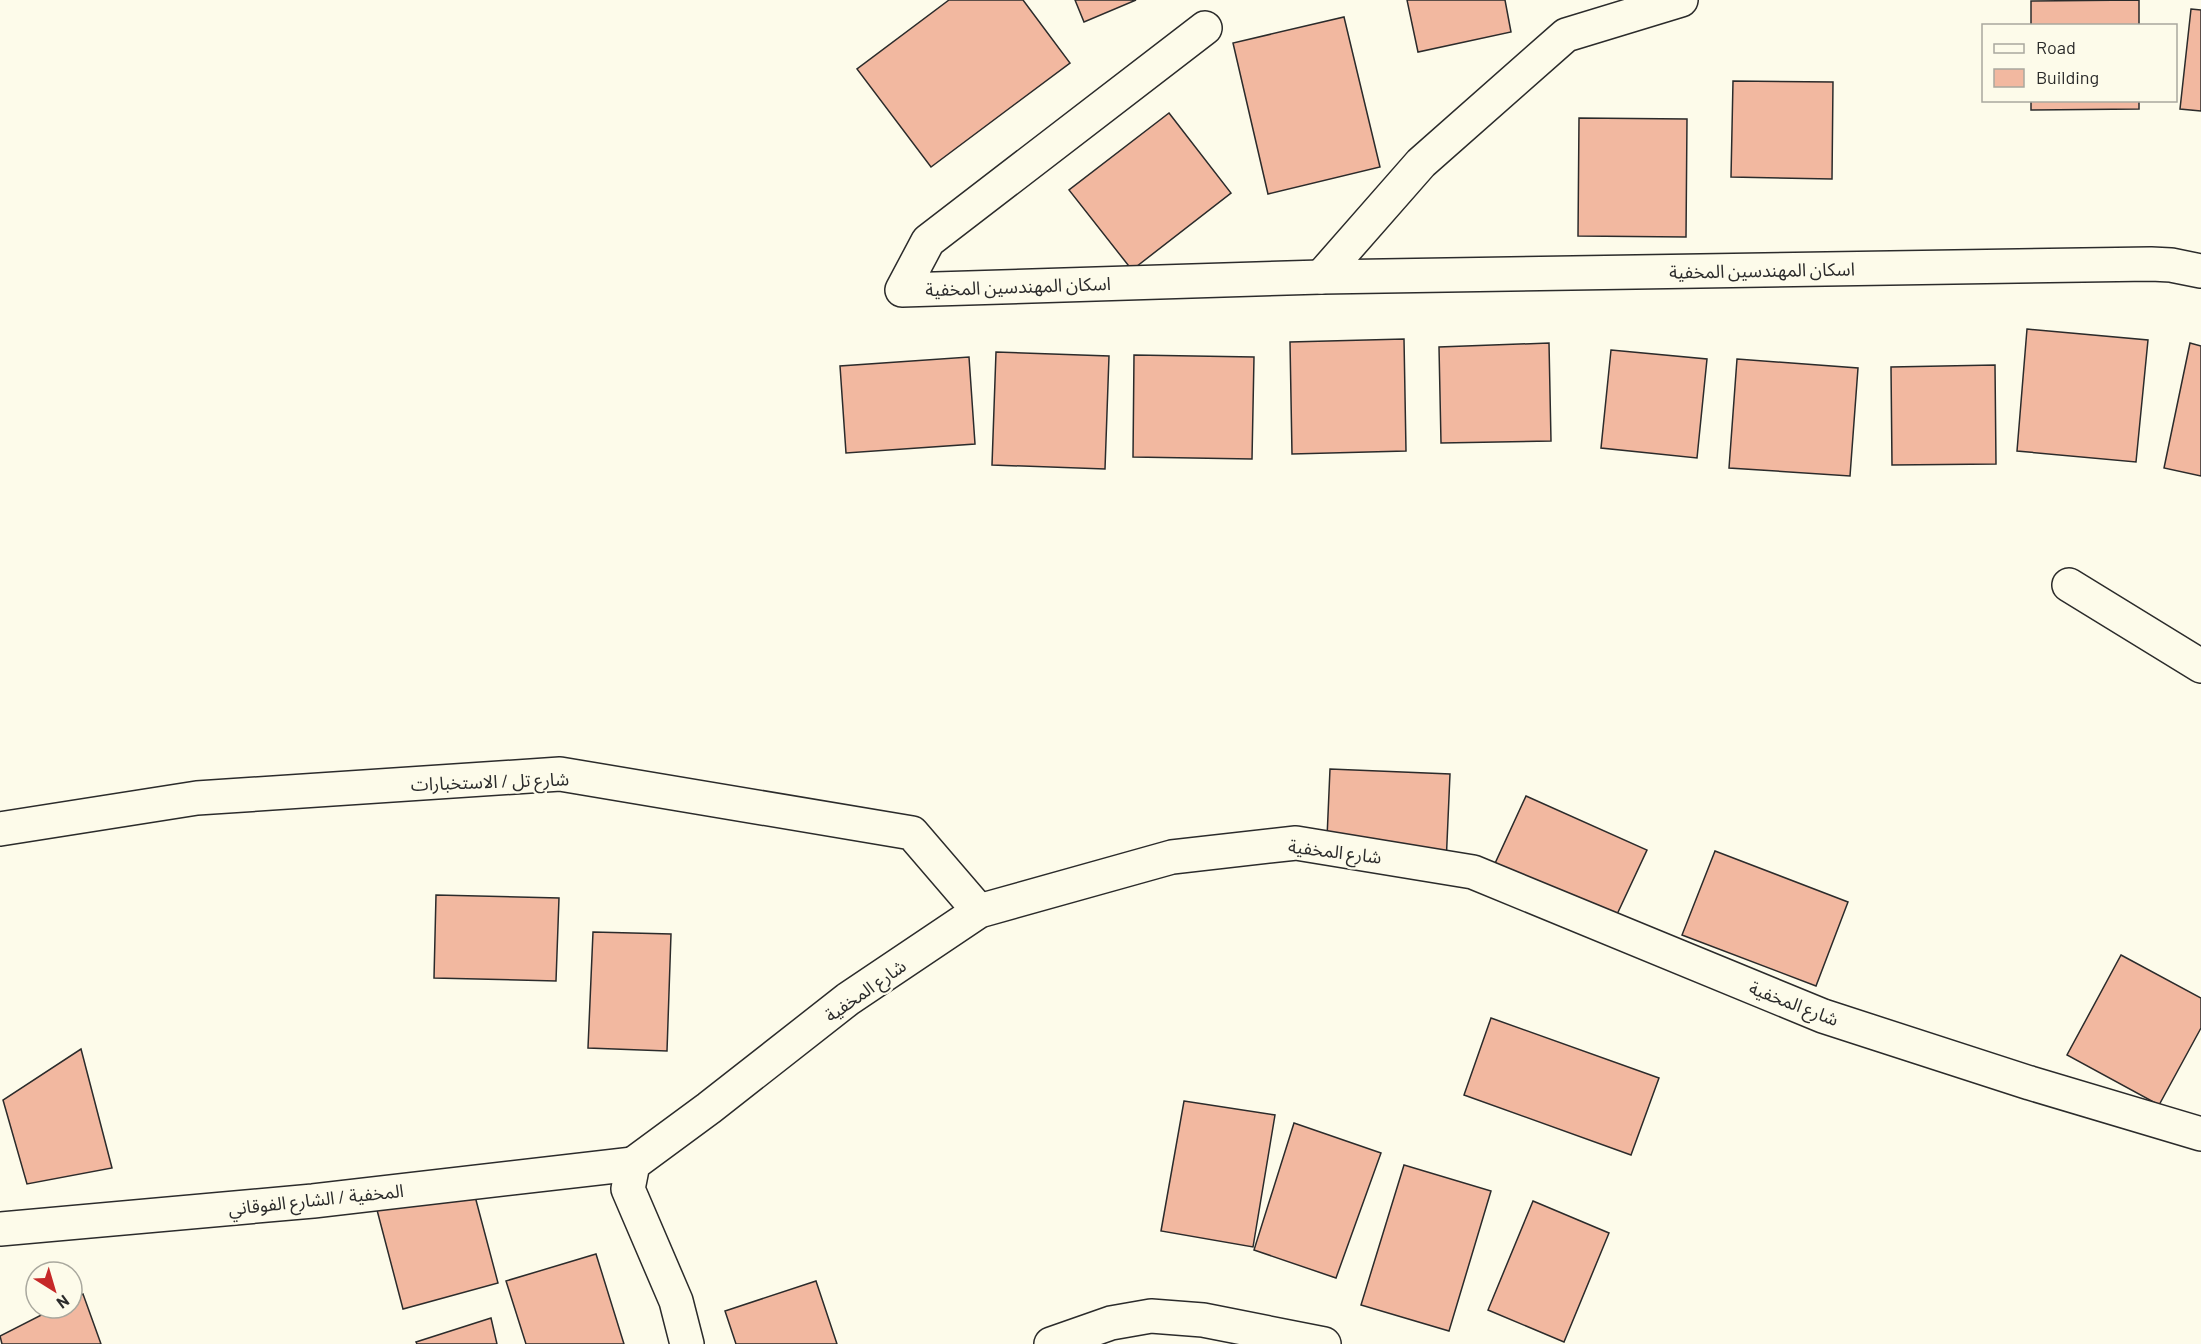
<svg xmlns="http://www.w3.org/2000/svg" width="2201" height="1344" font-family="Barlow,'Noto Sans Arabic',sans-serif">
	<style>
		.building { fill: #f2b8a0; stroke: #2b2b2b; stroke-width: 1.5 }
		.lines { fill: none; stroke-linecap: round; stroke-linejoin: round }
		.minor-casing { stroke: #2b2b2b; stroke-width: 36 }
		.minor { stroke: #fdfbea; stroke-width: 33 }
		.labels { text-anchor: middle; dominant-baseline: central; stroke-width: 4.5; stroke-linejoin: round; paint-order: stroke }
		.street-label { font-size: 18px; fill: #2b2b2b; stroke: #fdfbea }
	</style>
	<rect width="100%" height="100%" fill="#fdfbea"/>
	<!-- building -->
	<g class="building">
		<polygon points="949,0 1023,0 1070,63 931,167 857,69"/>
		<polygon points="1075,0 1136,0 1084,22"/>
		<polygon points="1407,0 1505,0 1511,32 1418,52"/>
		<polygon points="2139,0 2139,26 2031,26 2031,1"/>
		<polygon points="2191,9 2201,10 2201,111 2180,109"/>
		<polygon points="1344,17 1380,167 1268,194 1233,43"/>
		<polygon points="1733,81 1833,82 1832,179 1731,177"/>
		<polygon points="2031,100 2139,100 2139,109 2031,110"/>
		<polygon points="1169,113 1231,193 1132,270 1069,190"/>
		<polygon points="1579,118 1687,119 1686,237 1578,236"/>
		<polygon points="2027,329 2148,340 2136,462 2017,451"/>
		<polygon points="1404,339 1406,451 1292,454 1290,342"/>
		<polygon points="1549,343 1551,441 1441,443 1439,347"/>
		<polygon points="2190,343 2201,346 2201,476 2164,468"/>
		<polygon points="1611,350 1707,359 1697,458 1601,448"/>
		<polygon points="996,352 1109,356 1105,469 992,465"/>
		<polygon points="1134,355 1254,357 1252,459 1133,457"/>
		<polygon points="969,357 975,444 846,453 840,366"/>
		<polygon points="1737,359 1858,368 1850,476 1729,468"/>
		<polygon points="1995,365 1996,464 1892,465 1891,367"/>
		<polygon points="1330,769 1450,774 1446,865 1326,861"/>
		<polygon points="1526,796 1647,850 1612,925 1492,870"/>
		<polygon points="1715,851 1848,902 1816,986 1682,935"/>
		<polygon points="436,895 559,898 556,981 434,978"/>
		<polygon points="593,932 671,934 667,1051 588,1048"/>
		<polygon points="2121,955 2201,998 2201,1028 2159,1105 2067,1055"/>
		<polygon points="1491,1018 1659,1078 1631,1155 1464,1095"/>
		<polygon points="81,1049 112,1168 27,1184 3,1100"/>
		<polygon points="1184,1101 1275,1115 1253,1247 1161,1231"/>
		<polygon points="1294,1123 1381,1153 1336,1278 1254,1250"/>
		<polygon points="1404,1165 1491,1191 1449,1331 1361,1305"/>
		<polygon points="472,1185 498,1283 403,1309 377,1210"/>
		<polygon points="1533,1201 1609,1233 1564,1342 1488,1310"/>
		<polygon points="596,1254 624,1344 526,1344 506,1281"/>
		<polygon points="816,1281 837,1344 736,1344 725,1311"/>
		<polygon points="83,1294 101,1344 2,1344 0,1336 55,1308 72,1308 72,1299"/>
		<polygon points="491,1318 497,1344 417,1344 416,1342"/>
	</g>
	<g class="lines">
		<!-- minor casing -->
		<g class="minor-casing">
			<g id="minor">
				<polyline points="1205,28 928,241 902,290 1321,277 2151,264 2171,265 2201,271"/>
				<polyline points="1321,277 1421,163 1566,35 1681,0"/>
				<polyline points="2069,585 2201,666"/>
				<polyline points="0,829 197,798 560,774 912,833 979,911"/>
				<polyline points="0,1229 313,1201 633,1164"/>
				<polyline points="687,1344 676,1301 628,1189 633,1164 709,1108 848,999 979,911 1172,857 1296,843 1473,872 1823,1016 2030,1083 2201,1134"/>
				<polyline points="1051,1344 1111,1323 1151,1316 1203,1320 1324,1344"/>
			</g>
		</g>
		<!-- minor -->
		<use href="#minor" class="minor"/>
	</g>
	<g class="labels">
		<!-- street labels -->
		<g class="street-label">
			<text transform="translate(1762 270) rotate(-1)">اسكان المهندسين المخفية</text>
			<text transform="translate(1018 286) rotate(-2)">اسكان المهندسين المخفية</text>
			<text transform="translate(490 781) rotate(-2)">شارع تل / الاستخبارات</text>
			<text transform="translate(1335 851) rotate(7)">شارع المخفية</text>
			<text transform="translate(865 990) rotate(-35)">شارع المخفية</text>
			<text transform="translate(1794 1003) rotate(21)">شارع المخفية</text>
			<text transform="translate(316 1199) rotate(-6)">المخفية / الشارع الفوقاني</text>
		</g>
	</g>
	<!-- legend -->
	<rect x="1982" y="24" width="195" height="78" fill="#fdfbea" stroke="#a9a89e" stroke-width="1.5"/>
	<rect x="1994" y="44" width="30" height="9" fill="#fdfbea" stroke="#a9a89e" stroke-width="1.5"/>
	<text x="2036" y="54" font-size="18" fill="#2b2b2b">Road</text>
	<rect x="1994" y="69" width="30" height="18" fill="#f2b8a0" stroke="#a9a89e" stroke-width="1.5"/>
	<text x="2036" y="84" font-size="18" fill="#2b2b2b">Building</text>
	<!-- north arrow -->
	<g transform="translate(54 1290) rotate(143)"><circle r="28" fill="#fdfbea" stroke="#a9a89e" stroke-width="1.5"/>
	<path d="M0-4.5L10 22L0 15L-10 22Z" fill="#c62828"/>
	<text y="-9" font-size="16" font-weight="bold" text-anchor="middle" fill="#2b2b2b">N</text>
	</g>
</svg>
